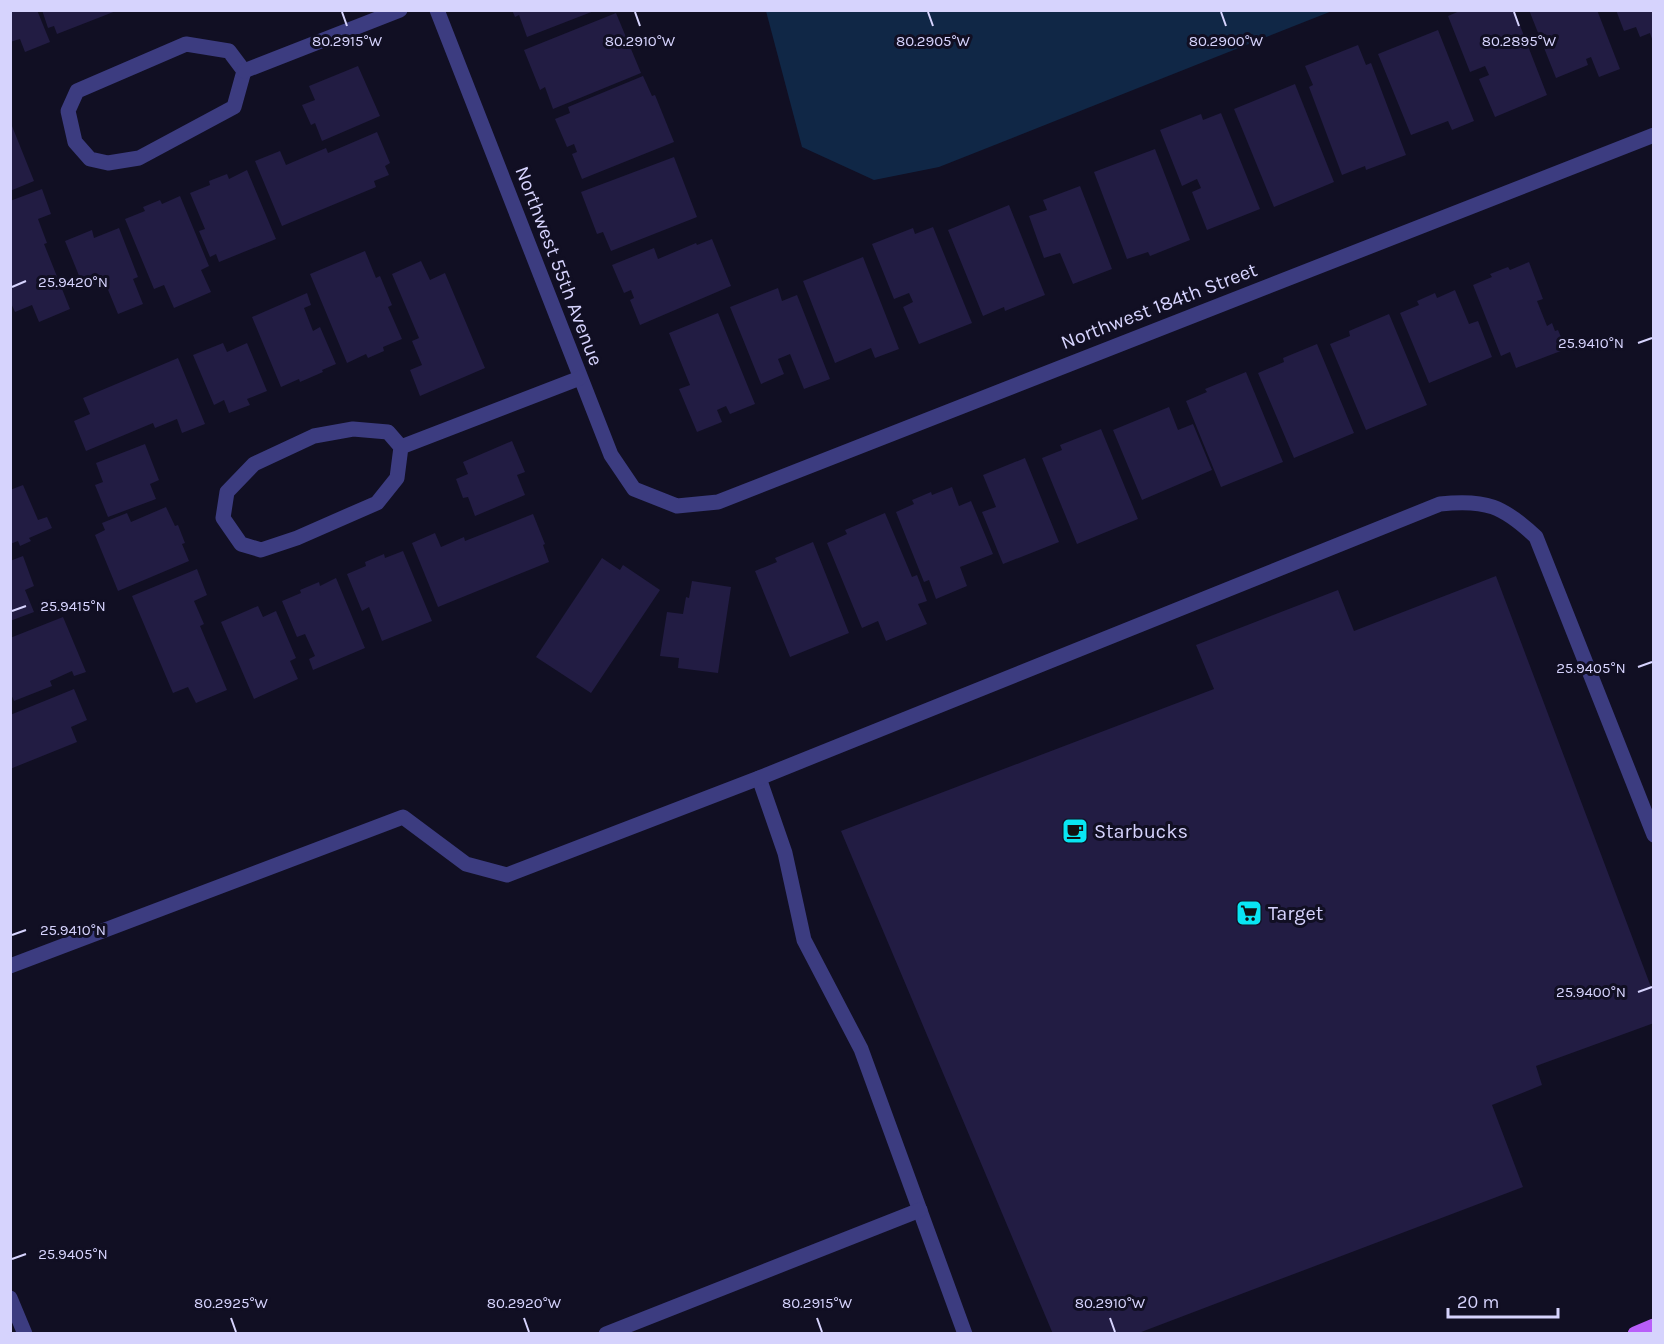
<svg xmlns="http://www.w3.org/2000/svg" width="1664" height="1344" font-family="Karla,sans-serif">
	<style>
		.water { fill: #102746 }
		.building { fill: #221c43 }
		.lines { fill: none; stroke-linecap: round; stroke-linejoin: round }
		.minor { stroke: #3c3c80; stroke-width: 15 }
		.major { stroke: #b85ef9; stroke-width: 15 }
		.ticks { fill: none; stroke: #d6d3fd; stroke-width: 2 }
		.labels { text-anchor: middle; dominant-baseline: central; stroke-width: 6; stroke-linejoin: round; paint-order: stroke }
		.street-label { font-size: 20px; fill: #d6d3fd; stroke: #110f23 }
		.poi-label { font-size: 20px; fill: #d6d3fd; stroke: #110f23; text-anchor: start }
		.ticks-label { font-size: 15px; text-anchor: middle; fill: #d6d3fd; stroke: #110f23; stroke-width: 6; stroke-linejoin: round; paint-order: stroke }
	</style>
	<rect width="100%" height="100%" fill="#110f23"/>
	<!-- water -->
	<polygon class="water" points="766,11 766,10 1332,11 939,167 874,180 802,147"/>
	<!-- building -->
	<g class="building">
		<polygon points="10,10 37,10 50,42 25,52 20,39 10,42"/>
		<polygon points="42,10 116,10 116,11 57,34 54,26 48,28"/>
		<polygon points="512,10 594,10 594,11 527,37 519,15 515,17"/>
		<polygon points="1462,10 1514,10 1547,95 1495,117 1479,79 1489,75 1485,66 1470,72 1448,16"/>
		<polygon points="1529,10 1597,10 1620,69 1599,77 1591,57 1586,59 1588,65 1556,78"/>
		<polygon points="1616,10 1653,10 1653,42 1650,33 1640,37 1636,27 1624,31"/>
		<polygon points="616,13 641,73 553,109 545,87 540,90 524,50"/>
		<polygon points="1438,30 1474,121 1452,130 1448,121 1411,135 1378,54"/>
		<polygon points="1358,45 1366,65 1371,63 1406,155 1366,170 1365,166 1342,175 1309,87 1313,85 1305,66"/>
		<polygon points="358,66 380,116 322,141 315,123 311,125 302,105 315,100 309,86"/>
		<polygon points="643,76 652,96 655,95 674,142 582,179 572,154 577,152 574,144 567,147 555,119 570,113 568,107"/>
		<polygon points="1295,84 1334,182 1274,207 1234,109"/>
		<polygon points="1221,113 1260,209 1207,230 1192,192 1201,188 1197,179 1182,186 1160,130 1201,114 1203,120"/>
		<polygon points="10,126 12,126 34,181 10,191"/>
		<polygon points="377,132 390,163 385,166 389,175 374,181 376,187 282,226 255,161 280,151 286,165 326,148 328,153"/>
		<polygon points="1155,149 1190,240 1150,256 1148,252 1127,259 1094,172"/>
		<polygon points="674,157 697,217 611,251 603,232 597,234 581,192"/>
		<polygon points="247,170 276,239 219,262 216,254 210,257 199,231 205,229 190,193 210,185 209,181 227,174 229,179"/>
		<polygon points="1080,186 1112,269 1073,284 1060,253 1044,258 1029,216 1047,210 1043,200"/>
		<polygon points="42,189 51,214 38,219 47,243 44,244 70,309 39,322 32,305 15,312 10,301 10,201"/>
		<polygon points="180,196 209,266 201,270 211,292 174,308 164,285 154,289 125,219 145,211 143,207 160,200 162,204"/>
		<polygon points="1009,205 1045,295 1005,311 1004,307 983,316 948,230"/>
		<polygon points="933,227 972,323 919,344 903,307 913,302 909,293 894,299 872,244 913,228 915,234"/>
		<polygon points="119,228 138,277 133,279 143,304 118,314 104,280 84,288 65,241 92,230 94,238"/>
		<polygon points="712,239 731,286 640,325 630,300 634,298 631,290 624,293 612,265 654,248 658,259 696,243 697,245"/>
		<polygon points="365,251 376,278 380,276 392,305 388,307 402,339 383,347 384,351 368,358 366,354 347,363 310,274"/>
		<polygon points="863,257 899,349 875,358 871,348 835,363 803,281"/>
		<polygon points="421,261 430,280 445,273 485,368 420,396 410,370 422,365 412,341 419,338 392,274"/>
		<polygon points="1529,262 1543,299 1537,301 1547,326 1552,323 1555,331 1558,330 1566,349 1516,368 1510,352 1501,356 1473,285 1492,277 1490,274 1508,267 1510,270"/>
		<polygon points="778,288 782,301 797,295 830,379 804,389 790,354 778,359 784,374 761,384 730,307"/>
		<polygon points="1455,290 1469,324 1478,321 1492,357 1429,383 1400,313 1419,305 1417,301 1435,293 1437,298"/>
		<polygon points="307,293 311,305 304,308 313,331 320,327 336,364 322,370 323,372 300,382 299,379 281,387 252,317"/>
		<polygon points="718,313 755,404 730,414 726,406 717,410 722,422 697,432 679,389 690,385 669,333"/>
		<polygon points="1389,314 1427,405 1366,430 1330,344 1350,336 1349,331"/>
		<polygon points="223,343 227,352 247,343 267,391 247,399 250,405 229,413 224,400 214,405 193,355"/>
		<polygon points="1317,344 1354,433 1294,458 1258,373 1284,362 1283,358"/>
		<polygon points="178,358 205,424 182,433 177,419 155,428 153,423 86,451 74,421 90,414 83,398"/>
		<polygon points="1246,372 1283,462 1221,487 1186,401 1207,392 1205,389"/>
		<polygon points="1169,407 1178,430 1193,424 1212,470 1142,500 1113,430"/>
		<polygon points="1101,429 1138,519 1077,544 1042,458 1062,450 1060,445"/>
		<polygon points="512,441 525,472 517,475 525,495 475,516 468,497 463,498 456,479 468,474 463,462"/>
		<polygon points="145,444 159,480 150,484 156,499 108,517 95,485 103,482 96,463"/>
		<polygon points="1025,458 1059,542 1003,564 982,512 996,507 983,475"/>
		<polygon points="23,485 38,520 47,517 52,528 29,538 31,541 20,546 18,541 10,544 10,490"/>
		<polygon points="952,487 959,506 971,501 993,554 960,567 967,586 936,599 929,580 924,582 896,512 914,504 912,500 931,492 932,495"/>
		<polygon points="166,507 175,526 178,525 185,543 182,544 189,561 118,591 95,535 105,530 102,523 127,513 131,522"/>
		<polygon points="885,513 912,577 917,575 927,601 918,604 927,624 886,641 878,621 862,628 827,543 847,534 845,530"/>
		<polygon points="533,514 545,544 543,545 549,562 438,607 412,543 435,533 441,547 464,537 465,541"/>
		<polygon points="813,542 849,633 790,657 755,571 777,562 775,558"/>
		<polygon points="403,551 432,621 382,641 369,607 362,611 347,574 366,566 365,562 384,554 385,558"/>
		<polygon points="23,556 34,586 25,590 34,612 10,621 10,561"/>
		<polygon points="602,558 620,570 623,565 660,590 591,693 536,657"/>
		<polygon points="197,569 207,595 194,601 204,624 200,626 227,690 196,703 188,687 173,693 132,596"/>
		<polygon points="1496,576 1654,995 1654,1023 1536,1066 1542,1085 1492,1105 1523,1187 1136,1334 1053,1334 841,831 1214,689 1196,645 1338,590 1354,631"/>
		<polygon points="336,578 365,648 313,670 309,659 315,656 305,634 297,637 282,601 301,593 300,590 319,582 320,586"/>
		<polygon points="692,581 731,587 718,673 678,668 679,658 660,656 667,612 683,614 686,597 689,598"/>
		<polygon points="258,606 263,617 276,611 296,658 290,661 298,679 254,699 221,622"/>
		<polygon points="63,617 86,672 74,676 72,671 50,681 52,686 14,701 10,692 10,638"/>
		<polygon points="74,689 87,720 71,727 77,742 10,769 10,715"/>
	</g>
	<g class="lines">
		<!-- minor -->
		<g class="minor">
			<polyline points="437,10 611,455 634,489 677,506 718,502 1654,135"/>
			<polygon points="186,44 229,51 244,71 234,107 139,158 108,163 90,159 75,142 68,111 77,91"/>
			<polyline points="244,71 400,10"/>
			<polyline points="401,447 397,478 377,503 297,538 261,550 241,544 223,518 227,492 254,464 314,436 353,429 388,432 401,447 580,378"/>
			<polyline points="759,778 785,853 804,940 861,1049 965,1334"/>
			<path d="M10,966L403,817L466,864L507,875L759,778L1440,504C1486,499 1503,506 1536,537L1654,835"/>
			<polyline points="10,1298 25,1334"/>
			<polyline points="606,1334 920,1210"/>
		</g>
		<!-- major -->
		<polyline class="major" points="1635,1334 1654,1326"/>
	</g>
	<!-- ticks -->
	<path class="ticks" d="M342,12L347,26M635,12L640,26M928,12L933,26M1221,12L1226,26M1514,12L1519,26M12,287L26,281M1638,343L1652,338M12,611L26,606M1638,667L1652,662M12,935L26,930M1638,992L1652,987M12,1259L26,1254M231,1318L236,1332M524,1318L529,1332M817,1318L822,1332M1110,1318L1115,1332"/>
	<!-- icons -->
	<defs>
		<g id="cafe-square" transform="scale(1.35)"><rect x="-9" y="-9" width="18" height="18" rx="4" fill="#09e6f3" stroke="#110f23"/><path d="M-5.5-4.5H6V0H3Q3 3.5 0 3.5H-2.5Q-5.5 3.5-5.5 0ZM3-3.2v2h1.7v-2ZM-6 4.5H4V6H-6Z" fill="#111"/></g>
		<g id="supermarket-square" transform="scale(1.35)"><rect x="-9" y="-9" width="18" height="18" rx="4" fill="#09e6f3" stroke="#110f23"/><path d="M-6-5.5h2.5l.6 2H6L4.5 2H-2.5L-4.4-4H-6ZM-1.5 3.2a1.3 1.3 0 1 0 .1 0ZM3 3.2a1.3 1.3 0 1 0 .1 0Z" fill="#111"/></g>
	</defs>
	<g fill-rule="evenodd">
		<use href="#cafe-square" x="1075" y="831"/>
		<use href="#supermarket-square" x="1249" y="913"/>
	</g>
	<g class="labels">
		<!-- street labels -->
		<g class="street-label">
			<text transform="translate(559 266) rotate(69)">Northwest 55th Avenue</text>
			<text transform="translate(1159 306) rotate(-21)">Northwest 184th Street</text>
		</g>
		<!-- poi labels -->
		<g class="poi-label">
			<text x="1094" y="831">Starbucks</text>
			<text x="1268" y="913">Target</text>
		</g>
	</g>
	<g class="ticks-label">
		<text x="1519" y="46">80.2895°W</text>
		<text x="347" y="46">80.2915°W</text>
		<text x="640" y="46">80.2910°W</text>
		<text x="933" y="46">80.2905°W</text>
		<text x="1226" y="46">80.2900°W</text>
		<text x="73" y="287">25.9420°N</text>
		<text x="1591" y="348">25.9410°N</text>
		<text x="73" y="611">25.9415°N</text>
		<text x="1591" y="673">25.9405°N</text>
		<text x="73" y="935">25.9410°N</text>
		<text x="1591" y="997">25.9400°N</text>
		<text x="73" y="1259">25.9405°N</text>
		<text x="231" y="1308">80.2925°W</text>
		<text x="524" y="1308">80.2920°W</text>
		<text x="817" y="1308">80.2915°W</text>
		<text x="1110" y="1308">80.2910°W</text>
	</g>
	<!-- border -->
	<rect width="1664" height="1344" fill="none" stroke="#d6d3fd" stroke-width="24"/>
	<!-- scale -->
	<path d="M1448 1308v9h110v-9" fill="none" stroke="#d6d3fd" stroke-width="3"/>
	<text x="1457" y="1308" font-size="18" fill="#d6d3fd" stroke="#110f23" stroke-width="4.5" paint-order="stroke">20 m</text>
</svg>
